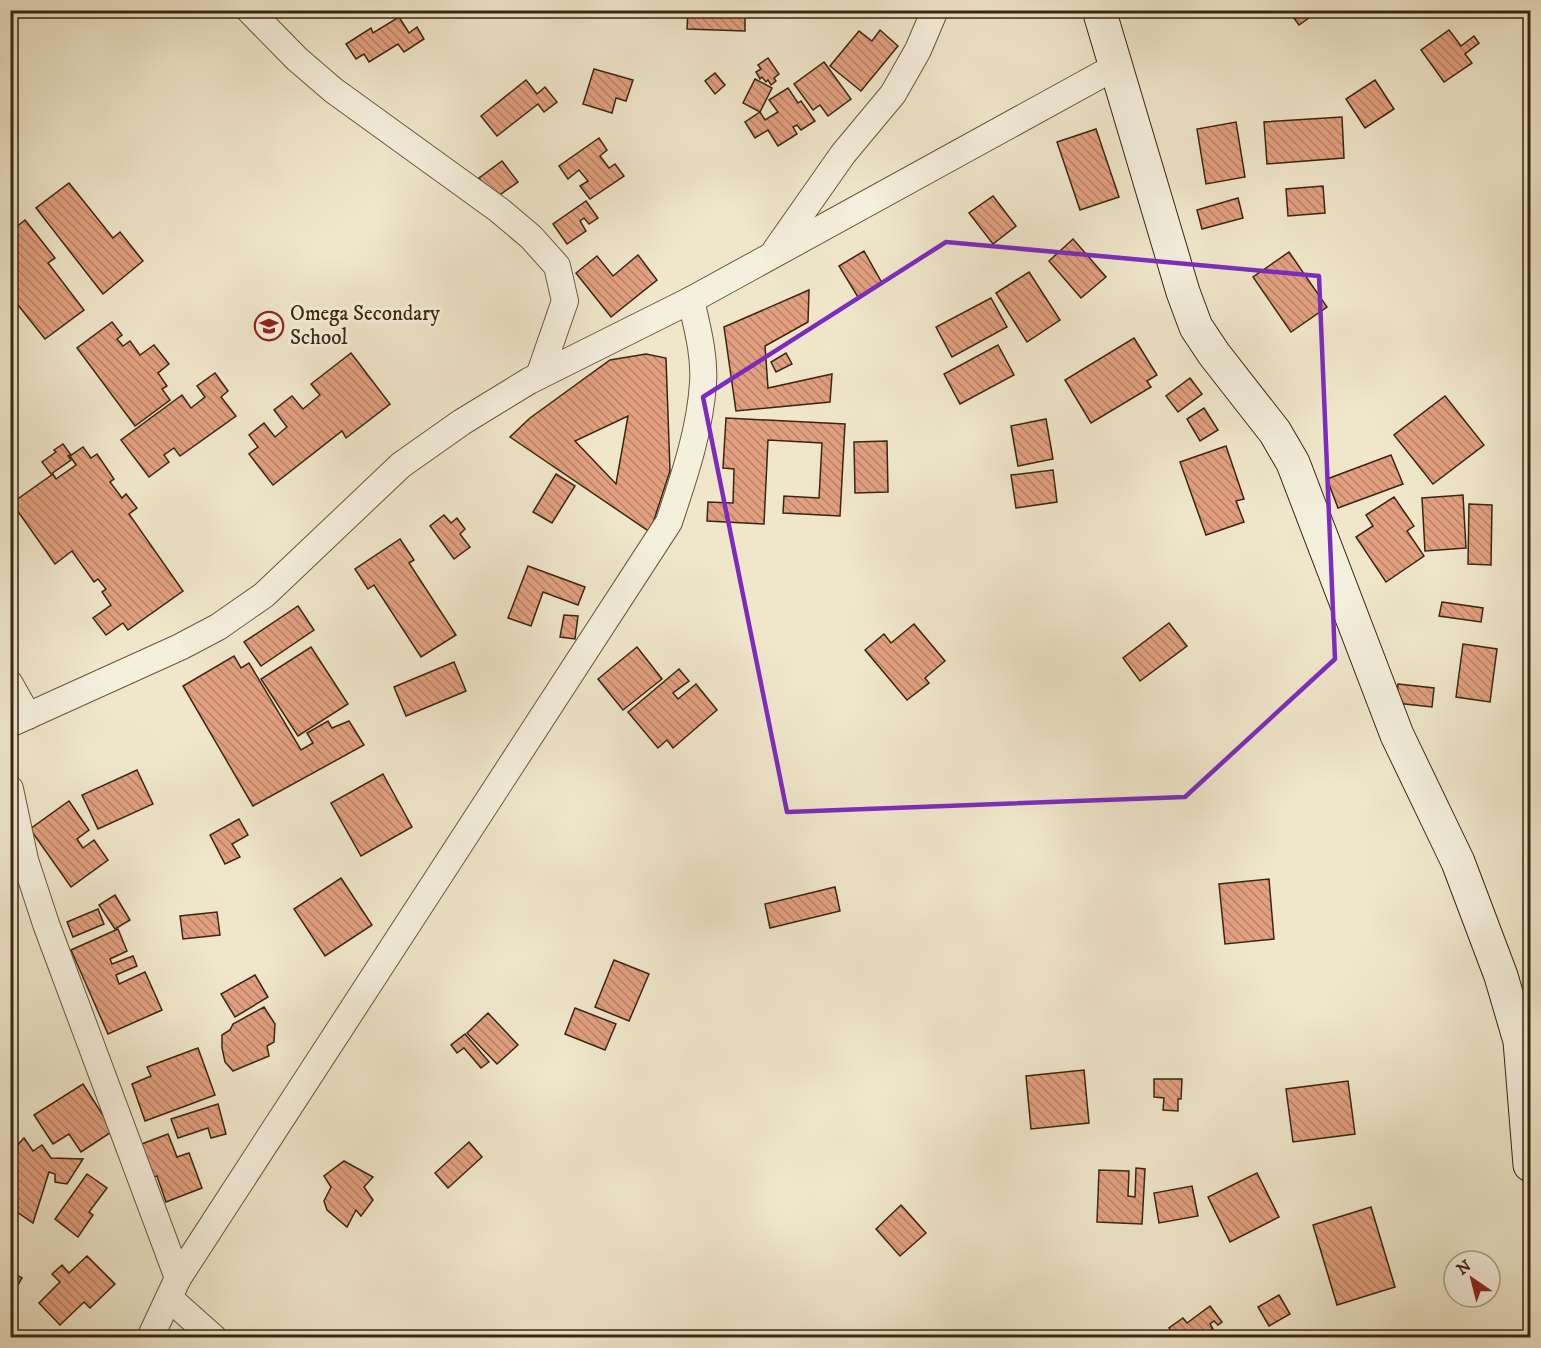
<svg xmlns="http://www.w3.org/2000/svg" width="1541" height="1348" font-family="'IM FELL DW Pica',serif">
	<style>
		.building { fill: url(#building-back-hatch); stroke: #3a2610; stroke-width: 1.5; fill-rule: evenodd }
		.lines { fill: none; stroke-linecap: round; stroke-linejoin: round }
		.street-casing { stroke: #68563f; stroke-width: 28 }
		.secondary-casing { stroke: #3a2610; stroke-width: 35 }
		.street { stroke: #f5efdd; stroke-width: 26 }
		.secondary { stroke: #f5efdd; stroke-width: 33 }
		.marked { fill: none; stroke: #7b2cbf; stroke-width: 4.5; stroke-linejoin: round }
		.labels { text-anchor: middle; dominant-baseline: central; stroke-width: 6; stroke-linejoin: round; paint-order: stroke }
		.poi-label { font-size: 21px; fill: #3a2610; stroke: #f5efdd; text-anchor: start }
	</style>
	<defs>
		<pattern id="building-back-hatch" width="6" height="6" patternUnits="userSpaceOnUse" patternTransform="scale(1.5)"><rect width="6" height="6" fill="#e2a080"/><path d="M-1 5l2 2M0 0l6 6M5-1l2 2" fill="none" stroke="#b88267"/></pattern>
	</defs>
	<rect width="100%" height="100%" fill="#f0e7cb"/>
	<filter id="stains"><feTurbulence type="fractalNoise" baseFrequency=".00333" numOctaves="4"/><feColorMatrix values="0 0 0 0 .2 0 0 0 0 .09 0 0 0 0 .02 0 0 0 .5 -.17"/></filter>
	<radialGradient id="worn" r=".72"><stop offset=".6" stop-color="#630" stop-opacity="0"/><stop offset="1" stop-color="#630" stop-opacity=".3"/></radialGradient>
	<!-- building -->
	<g class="building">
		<polygon points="688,10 745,10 745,31 687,29"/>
		<polygon points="1288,10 1320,10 1299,25"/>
		<polygon points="399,17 409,33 417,27 424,39 404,52 398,44 369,62 364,54 356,59 346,44 371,28 373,33"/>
		<polygon points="880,30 898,46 861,91 830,66 859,31 872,41"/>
		<polygon points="1449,30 1461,46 1474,36 1479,43 1465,54 1472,63 1444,82 1421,50"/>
		<polygon points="768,58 779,74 774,78 776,81 771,85 768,80 766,82 762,77 760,79 756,72 761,69 758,65"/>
		<polygon points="824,62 851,99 828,116 820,105 813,110 794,84"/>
		<polygon points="594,69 633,80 626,101 616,98 612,113 583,104"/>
		<polygon points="715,73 725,85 715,94 705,81"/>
		<polygon points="755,79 772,88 760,112 743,103"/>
		<polygon points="526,80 537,94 545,87 557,102 544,112 538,104 497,136 481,116"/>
		<polygon points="1375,80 1394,109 1365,128 1346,99"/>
		<polygon points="788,88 798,103 801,101 815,121 801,130 797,125 793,127 797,134 778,146 768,130 755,138 745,122 760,112 765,120 778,112 769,100"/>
		<polygon points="1342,117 1344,158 1267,164 1264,122"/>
		<polygon points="1236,122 1245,177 1206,184 1197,129"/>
		<polygon points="1096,129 1119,197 1080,210 1057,142"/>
		<polygon points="599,138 607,150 600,156 609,168 615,164 624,176 590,199 580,186 588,181 579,170 568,179 559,166"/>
		<polygon points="502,161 518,182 494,199 479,178"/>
		<polygon points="69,183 113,238 120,232 143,261 103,294 36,208"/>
		<polygon points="1323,186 1325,213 1288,216 1286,189"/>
		<polygon points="993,196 1016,226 993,244 969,213"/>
		<polygon points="1238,198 1243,218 1202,229 1197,210"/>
		<polygon points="586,201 598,218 589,224 584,218 580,221 586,231 567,244 553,224"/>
		<polygon points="25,220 55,258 48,263 84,310 45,339 10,295 10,232"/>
		<polygon points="1073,239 1106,277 1081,298 1049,261"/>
		<polygon points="864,251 882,283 858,297 839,266"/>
		<polygon points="1289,252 1327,307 1291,332 1253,277"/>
		<polygon points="638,255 657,280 611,317 576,273 597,256 613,276"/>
		<polygon points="1029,272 1060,320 1027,342 996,293"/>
		<polygon points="809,290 808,322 765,346 768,388 832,374 830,402 736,411 724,327"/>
		<polygon points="991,298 1007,327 952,357 936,327"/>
		<polygon points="112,322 122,335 117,339 123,346 130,341 140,355 154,345 169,364 158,373 167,386 162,389 170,400 135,426 77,348"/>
		<polygon points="1134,338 1157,375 1147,381 1151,387 1091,423 1065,380"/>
		<polygon points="998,345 1014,375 960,404 944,374"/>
		<polygon points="351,353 390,404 346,438 342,431 273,485 249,454 258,447 249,435 264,423 275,437 287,427 274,410 292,396 303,409 320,395 311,384"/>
		<polygon points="786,353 792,364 776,372 771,362"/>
		<path d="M646,354L666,358L670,471L650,532L510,437L530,418L610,360ZM628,416L616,484L575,441Z"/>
		<polygon points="215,373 228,391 221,397 236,416 180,456 174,448 164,455 169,462 149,477 121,440 182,395 191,408 205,397 197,386"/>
		<polygon points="1190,378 1202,394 1178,412 1166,396"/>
		<polygon points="1445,396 1484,445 1433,484 1394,435"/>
		<polygon points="1204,408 1218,430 1200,441 1187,419"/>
		<polygon points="726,418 845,424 840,516 783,513 784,496 819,498 822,443 768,440 764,524 707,521 708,502 733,503 734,469 723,468"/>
		<polygon points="1046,419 1053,459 1018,466 1011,426"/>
		<polygon points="887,441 888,492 855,493 854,442"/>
		<polygon points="63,444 71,455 68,456 71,460 51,474 42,462 56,452 54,450"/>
		<polygon points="1226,446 1244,499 1236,501 1244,522 1206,535 1180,462"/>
		<polygon points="83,447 91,458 97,454 114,479 110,482 122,498 126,494 137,508 129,514 183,591 128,630 123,623 106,635 93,618 111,605 102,592 106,589 98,579 94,582 72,551 55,564 12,503 53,474 56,479 76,465 70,456"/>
		<polygon points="1391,455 1403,484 1338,508 1327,479"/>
		<polygon points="1053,470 1057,502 1016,508 1011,475"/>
		<polygon points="556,474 575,486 552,523 533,512"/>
		<polygon points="1463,495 1466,548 1425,551 1422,498"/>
		<polygon points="1394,497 1414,526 1407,531 1424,556 1386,582 1356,537 1373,526 1366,515"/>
		<polygon points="1469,504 1492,505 1491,565 1468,564"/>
		<polygon points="444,515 451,523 457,518 465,529 460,534 470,547 454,559 430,526"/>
		<polygon points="400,539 414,560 409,563 456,635 421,657 374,585 368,589 355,569"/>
		<polygon points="528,566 585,587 578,605 543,592 531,626 508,618"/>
		<polygon points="1442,602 1483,608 1481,622 1439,616"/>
		<polygon points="298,606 314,630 261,666 244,642"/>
		<polygon points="564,615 578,616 575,639 560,637"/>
		<polygon points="1169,623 1187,646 1140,681 1123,658"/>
		<polygon points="914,624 945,661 925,678 929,683 907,700 865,650 884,634 891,643"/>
		<polygon points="1463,644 1497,649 1490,702 1456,697"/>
		<polygon points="311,647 348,704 298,736 261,679"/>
		<polygon points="637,647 662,679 623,710 598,679"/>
		<polygon points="234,656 241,668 249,663 301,750 313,743 307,733 328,721 332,728 349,721 364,745 253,806 183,686"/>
		<polygon points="454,662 466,691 406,716 394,687"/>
		<polygon points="679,669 689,681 673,693 678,699 696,684 717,710 673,748 667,740 658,748 628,712"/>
		<polygon points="1398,684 1434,688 1432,707 1396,703"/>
		<polygon points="137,770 153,804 98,829 82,795"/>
		<polygon points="383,774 412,827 361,856 331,803"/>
		<polygon points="69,801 89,830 77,839 83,848 94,840 108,860 71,887 30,829"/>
		<polygon points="239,819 248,835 232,844 240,857 225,864 210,835"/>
		<polygon points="341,878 372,925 325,956 294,909"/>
		<polygon points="1269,879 1274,939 1225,944 1219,884"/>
		<polygon points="835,887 840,911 770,928 765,904"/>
		<polygon points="115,895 130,920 115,929 99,905"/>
		<polygon points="98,909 104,924 73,937 67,922"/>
		<polygon points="217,912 220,935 183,939 180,916"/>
		<polygon points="118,929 127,951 110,959 112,964 133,956 137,966 116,975 119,984 145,972 162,1010 108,1034 71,950"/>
		<polygon points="614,960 649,974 629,1021 595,1007"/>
		<polygon points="255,975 268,997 235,1017 221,994"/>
		<polygon points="264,1007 275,1024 274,1042 267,1046 269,1056 233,1071 225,1062 222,1048 222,1035 230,1030 233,1024"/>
		<polygon points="575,1008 616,1024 605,1050 565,1034"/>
		<polygon points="488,1013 518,1045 497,1064 467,1033"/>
		<polygon points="465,1034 489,1062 481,1068 464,1048 457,1053 451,1045"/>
		<polygon points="198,1048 215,1095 145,1121 132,1084 151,1076 147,1067"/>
		<polygon points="1084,1070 1089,1123 1031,1129 1026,1076"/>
		<polygon points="1154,1079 1182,1079 1181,1099 1178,1099 1178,1111 1163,1110 1164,1098 1154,1097"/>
		<polygon points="1348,1081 1355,1134 1293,1142 1286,1089"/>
		<polygon points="83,1084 113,1131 81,1152 69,1134 53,1144 34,1115"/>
		<polygon points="218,1104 226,1134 211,1138 208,1128 178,1138 171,1119"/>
		<polygon points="168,1134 177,1157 189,1153 202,1188 166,1202 157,1176 152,1177 139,1145"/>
		<polygon points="24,1138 33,1151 42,1145 51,1158 83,1159 67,1184 55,1182 55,1174 49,1172 33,1223 10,1207 10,1153"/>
		<polygon points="469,1142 482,1157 448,1188 435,1173"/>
		<polygon points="344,1161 373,1177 364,1187 373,1200 361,1216 356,1210 347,1227 327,1210 324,1201 331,1187 324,1176"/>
		<polygon points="1136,1168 1145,1169 1142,1224 1097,1222 1099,1170 1129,1171 1128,1196 1135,1197"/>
		<polygon points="1257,1173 1279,1217 1230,1242 1208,1197"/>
		<polygon points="87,1174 107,1188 89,1212 93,1215 78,1237 55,1219"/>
		<polygon points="1192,1186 1198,1216 1159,1223 1154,1193"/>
		<polygon points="901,1205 926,1233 900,1256 876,1229"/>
		<polygon points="1371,1207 1395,1287 1337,1305 1313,1225"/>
		<polygon points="87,1256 115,1284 90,1308 84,1302 60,1325 39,1303 60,1282 52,1274 62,1265 69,1273"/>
		<polygon points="10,1271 22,1278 12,1295 10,1294"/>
		<polygon points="1279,1295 1290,1314 1269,1326 1258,1307"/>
		<polygon points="1210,1306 1222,1322 1218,1325 1214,1321 1210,1324 1213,1329 1208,1332 1212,1338 1176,1338 1169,1328 1183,1318 1187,1323"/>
	</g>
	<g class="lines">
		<!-- street casing -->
		<g class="street-casing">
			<g id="street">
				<polyline points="249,10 297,59 333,90 499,210 531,237 557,266 565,301 539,376"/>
				<polyline points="775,251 843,154 893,94 918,50 935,10"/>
				<polyline points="10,684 28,716"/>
				<polyline points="10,724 180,647 218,627 264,595 401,465 462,422 529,381 691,300 1115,67"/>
				<polyline points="10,789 25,860 46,924 178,1278"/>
				<polyline points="169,1298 214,1338"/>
				<path d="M150,1338L178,1278L669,522C684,477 700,431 703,383C705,355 697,327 691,300"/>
			</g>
		</g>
		<!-- secondary casing -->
		<g class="secondary-casing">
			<polyline id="secondary" points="1099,10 1183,292 1196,327 1214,354 1275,432 1293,463 1397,735 1458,862 1501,976 1520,1041 1530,1165"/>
		</g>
		<!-- street -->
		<use href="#street" class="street"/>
		<!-- secondary -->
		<use href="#secondary" class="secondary"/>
	</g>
	<!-- marked area -->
	<path class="marked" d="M946,242L1319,276L1335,659L1185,797L787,812L703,397Z"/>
	<!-- icons -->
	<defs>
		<g id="school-ring" transform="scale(1.5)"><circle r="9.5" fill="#f5efdd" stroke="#8f2418" stroke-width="1.5"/><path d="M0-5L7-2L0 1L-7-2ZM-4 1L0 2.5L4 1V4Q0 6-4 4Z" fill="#8f2418"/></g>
	</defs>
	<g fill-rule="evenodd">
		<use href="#school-ring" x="269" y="326"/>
	</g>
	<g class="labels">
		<!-- poi labels -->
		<g class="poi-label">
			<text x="290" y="314">Omega Secondary<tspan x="290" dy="24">School</tspan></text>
		</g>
	</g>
	<!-- margin -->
	<rect width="1541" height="1348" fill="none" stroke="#f0e7cb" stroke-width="36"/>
	<rect x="12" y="12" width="1517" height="1324" fill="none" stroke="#3a2610" stroke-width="3"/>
	<rect x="18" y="18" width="1505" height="1312" fill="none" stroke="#3a2610" stroke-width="1.5"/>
	<!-- north arrow -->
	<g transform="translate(1472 1279) rotate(325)"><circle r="28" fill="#f5efdd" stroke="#aa9f8b" stroke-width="1.5"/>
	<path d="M0-4.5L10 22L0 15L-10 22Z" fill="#8f2418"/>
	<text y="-9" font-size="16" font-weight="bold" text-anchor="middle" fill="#3a2610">N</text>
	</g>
	<rect width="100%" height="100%" filter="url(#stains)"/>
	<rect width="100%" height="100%" fill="url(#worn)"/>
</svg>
